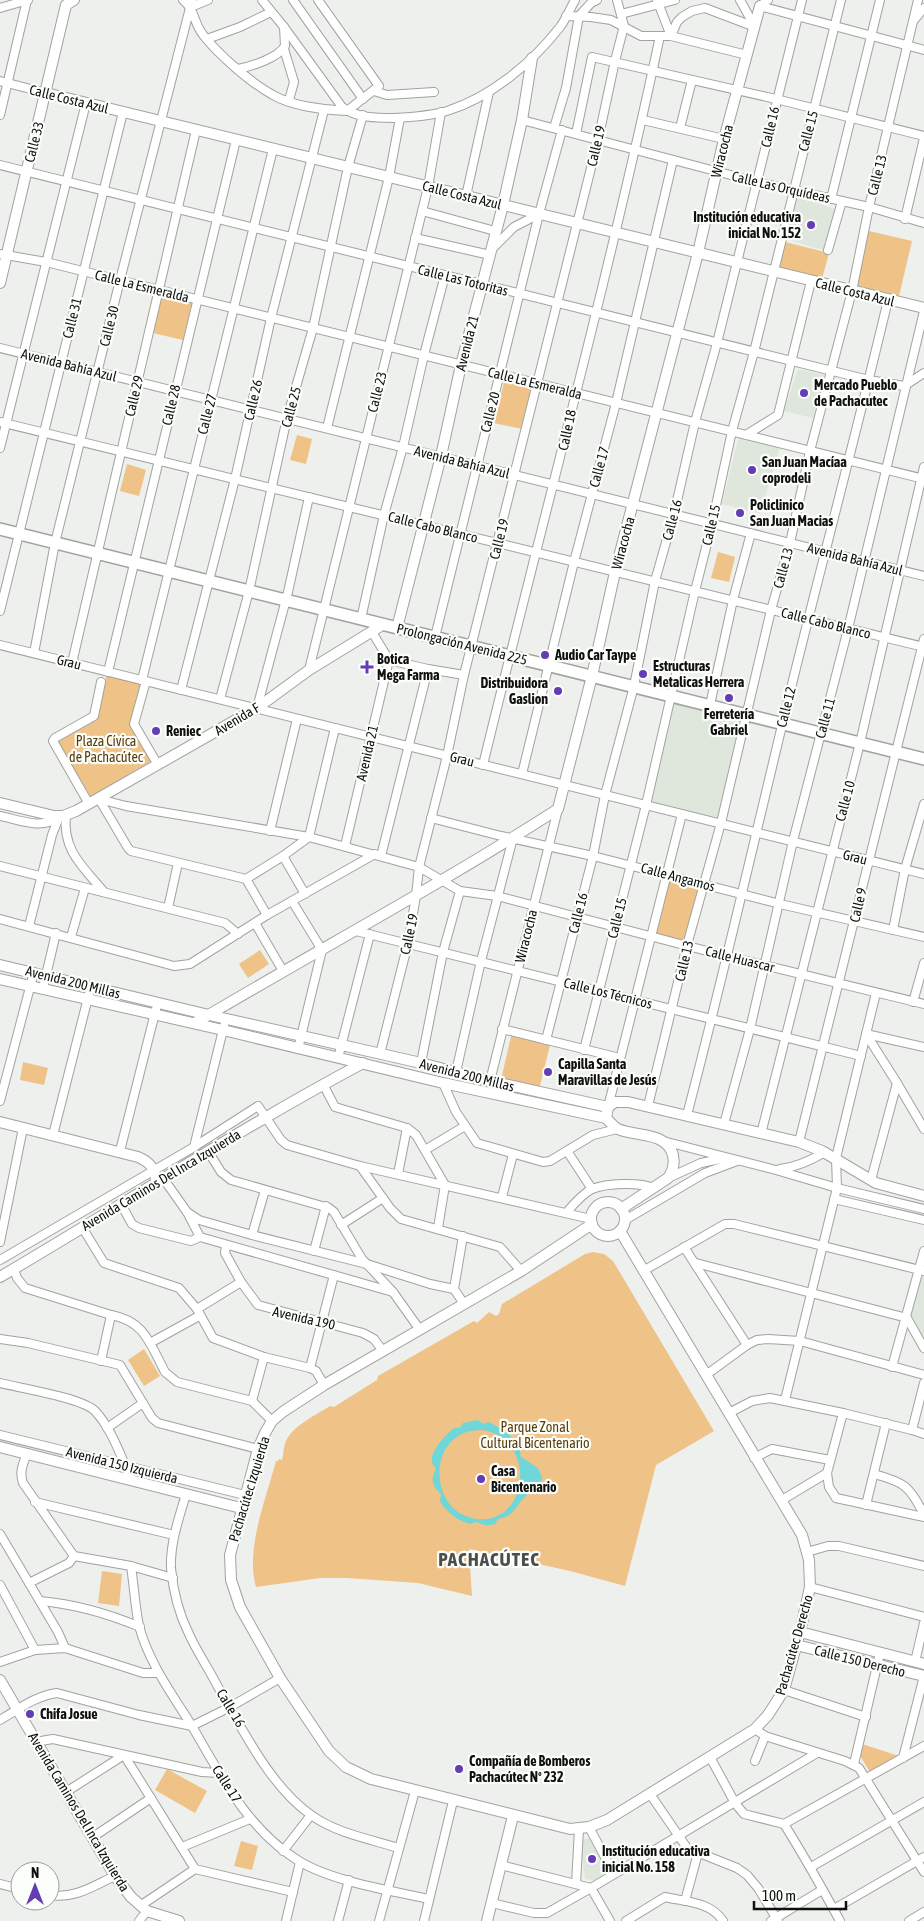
<svg xmlns="http://www.w3.org/2000/svg" width="924" height="1921" font-family="'Asap Condensed',sans-serif">
	<style>
		.built { fill: #dfe6dc }
		.green { fill: #efc287 }
		.water { fill: #6fd6da; fill-rule: evenodd }
		.lines { fill: none; stroke-linecap: round; stroke-linejoin: round }
		.street-casing { stroke: #a0a39f; stroke-width: 10 }
		.secondary-casing { stroke: #a0a39f; stroke-width: 12 }
		.primary-casing { stroke: #a0a39f; stroke-width: 14 }
		.street { stroke: #fff; stroke-width: 8 }
		.secondary { stroke: #fff; stroke-width: 10 }
		.primary { stroke: #fff; stroke-width: 11 }
		.poi-dot { fill: #643cb4; stroke: #fbfefa; stroke-width: 2 }
		.labels { text-anchor: middle; dominant-baseline: central; stroke-width: 4.5; stroke-linejoin: round; paint-order: stroke }
		.street-label { font-size: 14px; fill: #10110f; stroke: #fbfefa }
		.poi-label { font-size: 14px; font-weight: bold; fill: #10110f; stroke: #fbfefa; text-anchor: start }
		.park-label { font-size: 14px; fill: #5b3c0a; stroke: #fbfefa }
		.district-label { font-size: 19px; font-weight: bold; letter-spacing: 1px; fill: #4b4e4a; stroke: #fbfefa }
	</style>
	<rect width="100%" height="100%" fill="#edf0ec"/>
	<!-- built -->
	<g class="built">
		<polygon points="798,195 836,210 823,250 786,239"/>
		<polygon points="798,369 824,375 813,418 784,411"/>
		<polygon points="739,435 781,445 760,513 722,504"/>
		<polygon points="672,699 743,716 720,817 682,814 649,800"/>
		<polygon points="923,1275 924,1275 924,1337 912,1316 911,1312 921,1276"/>
		<polygon points="590,1838 608,1872 593,1880 585,1879 580,1840"/>
	</g>
	<!-- green -->
	<g class="green">
		<polygon points="869,231 912,241 899,296 857,286"/>
		<polygon points="785,242 829,253 822,279 779,268"/>
		<polygon points="162,296 192,303 183,340 153,333"/>
		<polygon points="505,378 534,385 522,429 494,423"/>
		<polygon points="297,435 312,439 306,464 290,460"/>
		<polygon points="127,464 146,470 139,496 120,491"/>
		<polygon points="718,552 735,557 729,582 711,578"/>
		<polygon points="107,673 143,682 132,725 153,760 91,797 57,741 97,716"/>
		<polygon points="667,877 700,885 686,943 654,935"/>
		<polygon points="260,950 269,964 248,978 239,964"/>
		<polygon points="511,1036 550,1045 540,1086 501,1080"/>
		<polygon points="23,1062 48,1068 44,1085 20,1080"/>
		<path d="M593,1252L604,1254L613,1261L714,1431L656,1465L625,1586L570,1571L470,1549L469,1551L472,1596L418,1583L347,1578H320L256,1587C245,1550 266,1499 276,1461H278L279,1459L282,1460C284,1452 283,1448 286,1441C294,1425 316,1415 330,1406L334,1407L377,1380L378,1376L474,1321L477,1323L489,1312L496,1316L499,1314L502,1304L585,1254Z"/>
		<polygon points="144,1349 160,1376 144,1386 128,1360"/>
		<polygon points="102,1571 122,1574 119,1606 98,1603"/>
		<polygon points="862,1744 902,1757 871,1774 859,1754"/>
		<polygon points="167,1769 207,1791 195,1813 155,1790"/>
		<polygon points="241,1841 258,1846 252,1870 234,1866"/>
	</g>
	<!-- water -->
	<path class="water" d="M478,1420L483,1424L489,1422L507,1432L519,1446L521,1457L538,1468L542,1477C539,1496 529,1490 522,1500C512,1512 514,1515 498,1519L495,1524C484,1527 485,1524 476,1522L470,1524C457,1520 447,1513 440,1501L441,1494C432,1485 430,1481 436,1469C435,1467 433,1465 432,1462C430,1451 446,1434 454,1428H460L463,1423ZM483,1430C537,1439 530,1524 477,1519C427,1514 425,1428 483,1430Z"/>
	<g class="lines">
		<!-- street casing -->
		<g class="street-casing">
			<g id="street">
				<path d="M183,0C196,11 193,23 204,36C219,55 251,83 273,95C292,106 325,110 347,111L379,86L318,0"/>
				<path d="M262,0L284,27L342,107C356,118 377,118 394,118C412,117 430,116 447,111C491,97 532,63 560,27C566,19 570,9 575,0"/>
				<polyline points="293,0 363,99"/>
				<polyline points="657,0 671,36 677,22 682,17 692,11 705,8 755,27"/>
				<polyline points="740,0 755,27"/>
				<polyline points="760,6 924,50"/>
				<polyline points="760,6 768,0"/>
				<polyline points="191,7 208,0"/>
				<polyline points="0,8 28,0"/>
				<polyline points="621,14 675,0"/>
				<polyline points="566,16 591,17 611,20 641,36 671,36 747,55"/>
				<polyline points="914,20 924,8"/>
				<polyline points="207,39 240,27 271,12"/>
				<polyline points="284,49 294,82 289,100"/>
				<path d="M238,69C252,66 278,58 285,46L284,27"/>
				<polyline points="0,81 46,93"/>
				<polyline points="374,91 387,95 434,92"/>
				<polyline points="0,115 27,0"/>
				<polyline points="522,120 757,182 869,207 924,223"/>
				<polyline points="643,120 724,139"/>
				<polyline points="554,128 566,88 579,16 591,3 597,0"/>
				<polyline points="680,128 692,80"/>
				<polyline points="576,134 592,57 776,99 924,136"/>
				<polyline points="0,165 869,380 904,386 924,373"/>
				<polyline points="466,196 489,92"/>
				<polyline points="831,199 880,0"/>
				<polyline points="422,211 495,231"/>
				<polyline points="905,219 924,138"/>
				<polyline points="415,238 490,255"/>
				<polyline points="491,250 514,227 539,214"/>
				<polyline points="828,250 842,201"/>
				<polyline points="0,254 46,262 924,479"/>
				<polyline points="0,348 924,576"/>
				<polyline points="0,422 924,647"/>
				<polyline points="327,428 389,177 400,118"/>
				<polyline points="746,435 778,415 811,281"/>
				<polyline points="0,448 86,103"/>
				<polyline points="0,611 123,112"/>
				<polyline points="361,619 384,515 403,447 424,355 445,275"/>
				<polyline points="372,632 389,660 428,669 464,675"/>
				<polyline points="435,637 539,214 562,130"/>
				<polyline points="0,645 924,874"/>
				<polyline points="34,653 55,543 120,280 192,0"/>
				<polyline points="72,663 196,130"/>
				<polyline points="309,670 428,187 441,112"/>
				<polyline points="108,672 236,140"/>
				<polyline points="142,680 273,149"/>
				<polyline points="146,681 134,724 158,765"/>
				<polyline points="181,690 235,479 271,318 324,110"/>
				<polyline points="220,699 249,591 287,418 313,328 348,167 363,115"/>
				<polyline points="710,705 733,600 751,533"/>
				<polyline points="257,708 288,592 309,497"/>
				<path d="M483,765C542,522 608,280 660,36"/>
				<polyline points="522,774 574,562 616,403 673,160"/>
				<polyline points="99,799 126,806 309,837 419,867 460,891 497,896 726,956 924,1004"/>
				<polyline points="99,799 128,848 131,851 246,879 283,856 309,837 335,728"/>
				<polyline points="89,804 53,741 55,738 94,716 101,682"/>
				<path d="M66,815C62,850 83,867 104,892"/>
				<path d="M0,816C20,820 41,830 59,817"/>
				<polyline points="431,818 501,836 593,856 780,904 924,937"/>
				<polyline points="270,831 297,719"/>
				<polyline points="345,846 389,660"/>
				<polyline points="283,856 305,894"/>
				<polyline points="381,856 428,669"/>
				<polyline points="0,866 225,923 238,934"/>
				<polyline points="246,879 267,915"/>
				<polyline points="292,901 322,950 298,1049"/>
				<polyline points="168,908 178,863"/>
				<polyline points="0,919 174,966 190,964 267,915 375,854"/>
				<polyline points="255,923 283,971"/>
				<polyline points="29,926 52,835 59,817"/>
				<polyline points="893,930 905,869 924,804"/>
				<polyline points="356,931 861,1056"/>
				<polyline points="71,937 85,888"/>
				<polyline points="43,988 56,933"/>
				<polyline points="913,1002 924,963"/>
				<polyline points="502,1029 620,1058"/>
				<polyline points="866,1034 897,1083 924,1129"/>
				<polyline points="866,1034 924,1047"/>
				<polyline points="546,1040 593,856 605,795 634,686 655,581 674,514 695,422 717,343 802,0"/>
				<polyline points="584,1050 646,805 695,591 712,524 732,431 754,352 841,0"/>
				<polyline points="380,1054 408,943 416,896 419,867 447,756 464,675 598,140 615,61 624,26 617,0"/>
				<polyline points="338,1058 370,934"/>
				<polyline points="421,1063 443,952 460,891"/>
				<polyline points="456,1072 481,961 513,838"/>
				<polyline points="490,1081 558,809"/>
				<polyline points="443,1083 456,1112 477,1143 543,1162 550,1161 593,1135 617,1129"/>
				<polyline points="323,1084 335,1107 407,1128 416,1135 445,1185 438,1228"/>
				<polyline points="0,1101 34,972"/>
				<polyline points="648,1106 687,945 721,823 771,610 790,543 810,451 852,291 869,207 918,0"/>
				<polyline points="608,1107 682,814"/>
				<path d="M687,1115C725,970 758,823 794,676C825,551 858,426 888,300"/>
				<polyline points="724,1124 750,1029 793,841 848,629 924,311"/>
				<polyline points="761,1134 860,743 924,467"/>
				<polyline points="53,1135 91,986"/>
				<polyline points="663,1141 776,1170 837,1188 924,1209"/>
				<polyline points="799,1142 924,639"/>
				<polyline points="194,1147 224,1026"/>
				<polyline points="425,1150 465,1126"/>
				<polyline points="120,1151 156,1009"/>
				<polyline points="208,1151 221,1172 231,1180 329,1208 334,1212 362,1259 393,1292 420,1330"/>
				<polyline points="567,1151 592,1189"/>
				<polyline points="360,1166 390,1208 401,1219 500,1247 521,1271"/>
				<path d="M780,1169C797,1167 810,1161 825,1152"/>
				<polyline points="398,1174 407,1128"/>
				<polyline points="163,1178 187,1212 200,1237 393,1292"/>
				<polyline points="668,1178 701,1163 725,1158"/>
				<polyline points="871,1180 897,1083"/>
				<polyline points="502,1197 513,1154"/>
				<polyline points="834,1199 924,1220"/>
				<polyline points="121,1204 132,1224 139,1228 191,1241 200,1237"/>
				<polyline points="187,1212 199,1220 252,1235 367,1264 430,1284 454,1289"/>
				<path d="M566,1213C573,1205 582,1194 592,1189C607,1183 639,1182 654,1188"/>
				<polyline points="625,1220 705,1173 737,1161"/>
				<polyline points="341,1225 383,1198"/>
				<polyline points="82,1227 104,1263 179,1288 197,1309 213,1338 264,1357 310,1368 316,1371 324,1385"/>
				<polyline points="252,1235 265,1190"/>
				<polyline points="463,1236 454,1289 464,1304"/>
				<polyline points="0,1242 23,1128"/>
				<polyline points="226,1245 225,1253 241,1282 258,1305 363,1333 374,1339 383,1351"/>
				<polyline points="684,1247 747,1345"/>
				<polyline points="314,1251 326,1206"/>
				<polyline points="0,1260 194,1147 258,1106 281,1140 287,1145 360,1166 591,1219"/>
				<polyline points="696,1263 907,1318 924,1348"/>
				<path d="M14,1269L17,1278L25,1288L111,1315C145,1321 150,1344 165,1372L177,1382L252,1401L272,1421"/>
				<polyline points="643,1271 718,1228 725,1224 734,1224 924,1271"/>
				<polyline points="197,1309 241,1282"/>
				<polyline points="0,1339 28,1343 120,1365 152,1418 158,1423 258,1449"/>
				<polyline points="150,1343 199,1316"/>
				<polyline points="101,1361 111,1315"/>
				<polyline points="892,1367 924,1251"/>
				<polyline points="310,1368 334,1275"/>
				<polyline points="706,1375 747,1345 757,1340 768,1339 800,1341 924,1375"/>
				<path d="M0,1383C20,1388 83,1398 95,1411C112,1429 121,1457 131,1479"/>
				<polyline points="785,1400 837,1188 836,1158 876,993"/>
				<polyline points="252,1401 264,1357"/>
				<polyline points="729,1413 752,1401 770,1398 843,1413 912,1430 924,1434"/>
				<polyline points="843,1413 827,1473 829,1487 836,1498 924,1517"/>
				<polyline points="107,1428 143,1403"/>
				<polyline points="912,1430 924,1383"/>
				<polyline points="0,1435 245,1495"/>
				<path d="M27,1453C23,1464 19,1472 23,1483L74,1556L131,1566L173,1578"/>
				<polyline points="754,1458 772,1449 830,1460"/>
				<path d="M874,1474C904,1482 910,1486 924,1515"/>
				<path d="M186,1494C179,1518 170,1543 171,1568C173,1590 179,1614 189,1634C197,1652 209,1669 218,1687C243,1730 270,1786 311,1815C336,1833 369,1839 399,1848"/>
				<polyline points="782,1500 827,1473"/>
				<polyline points="35,1502 174,1535"/>
				<polyline points="866,1505 886,1423"/>
				<polyline points="0,1534 58,1632 65,1648"/>
				<polyline points="807,1552 828,1546 839,1546 924,1566"/>
				<path d="M131,1566C134,1586 135,1606 139,1626C149,1663 172,1694 192,1726C221,1776 248,1830 299,1861C331,1881 392,1891 429,1899"/>
				<polyline points="29,1583 69,1563 74,1556"/>
				<polyline points="0,1585 35,1650"/>
				<polyline points="810,1587 924,1617"/>
				<path d="M40,1601C73,1604 109,1614 140,1627"/>
				<polyline points="0,1662 35,1650 65,1648 143,1673 158,1673"/>
				<polyline points="915,1662 924,1623"/>
				<polyline points="784,1690 866,1717"/>
				<path d="M0,1720C19,1709 35,1696 57,1693L139,1715L192,1726L230,1707L280,1678"/>
				<polyline points="755,1729 765,1736 845,1761 859,1768 924,1872"/>
				<polyline points="38,1743 41,1741 53,1739 202,1772 218,1773"/>
				<path d="M710,1757L735,1803L744,1814L784,1824C804,1856 822,1888 840,1921"/>
				<polyline points="903,1758 924,1676"/>
				<polyline points="755,1761 765,1736"/>
				<polyline points="854,1764 880,1653"/>
				<polyline points="66,1792 124,1755 195,1869 293,1892"/>
				<polyline points="650,1794 687,1848 737,1868 747,1875 758,1888 778,1921"/>
				<polyline points="784,1824 924,1746"/>
				<polyline points="589,1827 614,1874"/>
				<polyline points="93,1837 151,1798"/>
				<polyline points="182,1847 250,1819"/>
				<polyline points="283,1851 311,1815"/>
				<polyline points="501,1865 591,1888 610,1921"/>
				<polyline points="811,1867 924,1802"/>
				<polyline points="0,1884 20,1889"/>
				<polyline points="576,1884 579,1829"/>
				<path d="M50,1895C75,1899 93,1886 115,1876"/>
				<polyline points="685,1901 698,1853"/>
				<polyline points="492,1903 534,1913 547,1913 591,1888 817,1753"/>
				<polyline points="140,1906 195,1869"/>
				<polyline points="834,1909 924,1857"/>
				<polyline points="139,1921 147,1911"/>
				<polyline points="286,1921 300,1862"/>
				<polyline points="338,1921 349,1880"/>
				<polyline points="379,1921 415,1791"/>
				<polyline points="424,1921 453,1801"/>
				<path d="M626,1921L665,1897C687,1902 711,1902 723,1921"/>
				<polyline points="771,1921 822,1890"/>
				<polyline points="909,1921 924,1912"/>
			</g>
		</g>
		<!-- secondary casing -->
		<g class="secondary-casing">
			<g id="secondary">
				<polyline points="46,93 924,308"/>
				<polyline points="0,283 66,5 74,0"/>
				<polyline points="397,628 441,456 461,365 503,205 522,120 532,58"/>
				<polyline points="0,803 54,816 63,816 76,811 257,708 309,670 384,624"/>
				<polyline points="0,965 209,1015 421,1063 490,1081 608,1107 615,1102 628,1102 799,1142 822,1151 876,1183 924,1196"/>
				<polyline points="0,979 223,1030 443,1083 606,1118 608,1107"/>
				<path d="M195,1023C316,951 440,885 558,809L592,676L615,572L698,253L724,139L760,6"/>
				<path d="M606,1118C610,1122 614,1127 618,1129C636,1137 666,1131 673,1155C675,1164 673,1171 668,1178L621,1209"/>
				<path d="M0,1122L138,1157C150,1162 156,1169 156,1182"/>
				<circle cx="608" cy="1219" r="17"/>
				<polyline points="592,1224 521,1271 324,1385 284,1411 272,1421 265,1433 258,1449 230,1555 231,1580 240,1607 280,1678 329,1751 346,1767 371,1779 570,1829 589,1827 607,1820 755,1729 768,1715 784,1690 800,1632 810,1587 809,1560 802,1535 620,1231"/>
				<path d="M0,1277C121,1206 239,1129 363,1063"/>
				<polyline points="0,1447 241,1508"/>
				<polyline points="800,1632 924,1664"/>
				<polyline points="796,1645 924,1676"/>
				<polyline points="0,1680 115,1876 131,1897 147,1911 179,1921"/>
				<polyline points="487,1921 513,1816"/>
			</g>
		</g>
		<!-- primary casing -->
		<g class="primary-casing">
			<polyline id="primary" points="0,529 924,759"/>
		</g>
		<!-- street -->
		<use href="#street" class="street"/>
		<!-- secondary -->
		<use href="#secondary" class="secondary"/>
		<!-- primary -->
		<use href="#primary" class="primary"/>
	</g>
	<!-- markers -->
	<g class="poi-dot">
		<circle cx="811" cy="225" r="5"/>
		<circle cx="804" cy="393" r="5"/>
		<circle cx="752" cy="470" r="5"/>
		<circle cx="740" cy="513" r="5"/>
		<circle cx="545" cy="655" r="5"/>
		<path d="M364.5 659.5h5v5h5v5h-5v5h-5v-5h-5v-5h5z"/>
		<circle cx="643" cy="674" r="5"/>
		<circle cx="558" cy="691" r="5"/>
		<circle cx="729" cy="698" r="5"/>
		<circle cx="156" cy="731" r="5"/>
		<circle cx="548" cy="1072" r="5"/>
		<circle cx="481" cy="1479" r="5"/>
		<circle cx="30" cy="1714" r="5"/>
		<circle cx="459" cy="1769" r="5"/>
		<circle cx="592" cy="1859" r="5"/>
	</g>
	<g class="labels">
		<!-- street labels -->
		<g class="street-label">
			<text transform="translate(69 99) rotate(14)">Calle Costa Azul</text>
			<text transform="translate(770 127) rotate(-77)">Calle 16</text>
			<text transform="translate(808 131) rotate(-75)">Calle 15</text>
			<text transform="translate(34 142) rotate(-76)">Calle 33</text>
			<text transform="translate(596 146) rotate(-77)">Calle 19</text>
			<text transform="translate(722 151) rotate(-76)">Wiracocha</text>
			<text transform="translate(877 175) rotate(-76)">Calle 13</text>
			<text transform="translate(781 187) rotate(13)">Calle Las Orquídeas</text>
			<text transform="translate(462 195) rotate(14)">Calle Costa Azul</text>
			<text transform="translate(463 280) rotate(14)">Calle Las Totoritas</text>
			<text transform="translate(142 286) rotate(14)">Calle La Esmeralda</text>
			<text transform="translate(855 292) rotate(14)">Calle Costa Azul</text>
			<text transform="translate(72 318) rotate(-76)">Calle 31</text>
			<text transform="translate(109 326) rotate(-76)">Calle 30</text>
			<text transform="translate(467 343) rotate(-76)">Avenida 21</text>
			<text transform="translate(69 365) rotate(14)">Avenida Bahía Azul</text>
			<text transform="translate(535 383) rotate(14)">Calle La Esmeralda</text>
			<text transform="translate(377 392) rotate(-76)">Calle 23</text>
			<text transform="translate(134 396) rotate(-77)">Calle 29</text>
			<text transform="translate(253 400) rotate(-77)">Calle 26</text>
			<text transform="translate(171 405) rotate(-77)">Calle 28</text>
			<text transform="translate(291 407) rotate(-75)">Calle 25</text>
			<text transform="translate(490 412) rotate(-76)">Calle 20</text>
			<text transform="translate(207 414) rotate(-76)">Calle 27</text>
			<text transform="translate(567 430) rotate(-78)">Calle 18</text>
			<text transform="translate(462 462) rotate(14)">Avenida Bahía Azul</text>
			<text transform="translate(599 467) rotate(-75)">Calle 17</text>
			<text transform="translate(672 520) rotate(-75)">Calle 16</text>
			<text transform="translate(711 525) rotate(-77)">Calle 15</text>
			<text transform="translate(433 527) rotate(14)">Calle Cabo Blanco</text>
			<text transform="translate(499 539) rotate(-76)">Calle 19</text>
			<text transform="translate(623 543) rotate(-75)">Wiracocha</text>
			<text transform="translate(855 559) rotate(14)">Avenida Bahía Azul</text>
			<text transform="translate(783 568) rotate(-75)">Calle 13</text>
			<text transform="translate(826 623) rotate(14)">Calle Cabo Blanco</text>
			<text transform="translate(462 644) rotate(14)">Prolongación Avenida 225</text>
			<text transform="translate(69 662) rotate(14)">Grau</text>
			<text transform="translate(786 707) rotate(-76)">Calle 12</text>
			<text transform="translate(825 718) rotate(-75)">Calle 11</text>
			<text transform="translate(237 719) rotate(-31)">Avenida F</text>
			<text transform="translate(367 753) rotate(-77)">Avenida 21</text>
			<text transform="translate(462 759) rotate(14)">Grau</text>
			<text transform="translate(845 801) rotate(-75)">Calle 10</text>
			<text transform="translate(855 857) rotate(14)">Grau</text>
			<text transform="translate(678 877) rotate(15)">Calle Angamos</text>
			<text transform="translate(858 905) rotate(-77)">Calle 9</text>
			<text transform="translate(578 913) rotate(-76)">Calle 16</text>
			<text transform="translate(617 918) rotate(-76)">Calle 15</text>
			<text transform="translate(409 934) rotate(-78)">Calle 19</text>
			<text transform="translate(526 936) rotate(-76)">Wiracocha</text>
			<text transform="translate(740 959) rotate(14)">Calle Huascar</text>
			<text transform="translate(684 961) rotate(-77)">Calle 13</text>
			<text transform="translate(73 982) rotate(14)">Avenida 200 Millas</text>
			<text transform="translate(608 993) rotate(14)">Calle Los Técnicos</text>
			<text transform="translate(467 1075) rotate(14)">Avenida 200 Millas</text>
			<text transform="translate(161 1180) rotate(-31)">Avenida Caminos Del Inca Izquierda</text>
			<text transform="translate(304 1318) rotate(13)">Avenida 190</text>
			<text transform="translate(122 1465) rotate(14)">Avenida 150 Izquierda</text>
			<text transform="translate(249 1489) rotate(-73)">Pachacútec Izquierda</text>
			<text transform="translate(794 1645) rotate(-74)">Pachacútec Derecho</text>
			<text transform="translate(860 1661) rotate(14)">Calle 150 Derecho</text>
			<text transform="translate(231 1708) rotate(59)">Calle 16</text>
			<text transform="translate(227 1784) rotate(57)">Calle 17</text>
			<text transform="translate(79 1812) rotate(59)">Avenida Caminos Del Inca Izquierda</text>
		</g>
		<!-- poi labels -->
		<g class="poi-label">
			<text x="801" y="217" text-anchor="end">Institución educativa<tspan x="801" dy="16">inicial No. 152</tspan></text>
			<text x="814" y="385">Mercado Pueblo<tspan x="814" dy="16">de Pachacutec</tspan></text>
			<text x="762" y="462">San Juan Macíaa<tspan x="762" dy="16">coprodeli</tspan></text>
			<text x="750" y="505">Policlinico<tspan x="750" dy="16">San Juan Macias</tspan></text>
			<text x="555" y="655">Audio Car Taype</text>
			<text x="377" y="659">Botica<tspan x="377" dy="16">Mega Farma</tspan></text>
			<text x="653" y="666">Estructuras<tspan x="653" dy="16">Metalicas Herrera</tspan></text>
			<text x="548" y="683" text-anchor="end">Distribuidora<tspan x="548" dy="16">Gaslion</tspan></text>
			<text x="729" y="714" text-anchor="middle">Ferretería<tspan x="729" dy="16">Gabriel</tspan></text>
			<text x="166" y="731">Reniec</text>
			<text x="558" y="1064">Capilla Santa<tspan x="558" dy="16">Maravillas de Jesús</tspan></text>
			<text x="491" y="1471">Casa<tspan x="491" dy="16">Bicentenario</tspan></text>
			<text x="40" y="1714">Chifa Josue</text>
			<text x="469" y="1761">Compañía de Bomberos<tspan x="469" dy="16">Pachacútec Nº 232</tspan></text>
			<text x="602" y="1851">Institución educativa<tspan x="602" dy="16">inicial No. 158</tspan></text>
		</g>
		<!-- park labels -->
		<g class="park-label">
			<text x="106" y="741">Plaza Cívica<tspan x="106" dy="16">de Pachacútec</tspan></text>
			<text x="535" y="1427">Parque Zonal<tspan x="535" dy="16">Cultural Bicentenario</tspan></text>
		</g>
		<!-- district labels -->
		<g class="district-label">
			<text x="489" y="1559">PACHACÚTEC</text>
		</g>
	</g>
	<!-- north arrow -->
	<g transform="translate(35 1886)"><circle r="24" fill="#fbfefa" stroke="#9d9f9c"/>
	<path d="M0-4L9 19L0 12L-9 19Z" fill="#643cb4"/>
	<text y="-8" font-size="14" font-weight="bold" text-anchor="middle" fill="#10110f">N</text>
	</g>
	<!-- scale -->
	<path d="M754 1901v8h92v-8" fill="none" stroke="#10110f" stroke-width="2.5"/>
	<text x="762" y="1901" font-size="15" fill="#10110f" stroke="#fbfefa" stroke-width="4" paint-order="stroke">100 m</text>
</svg>
